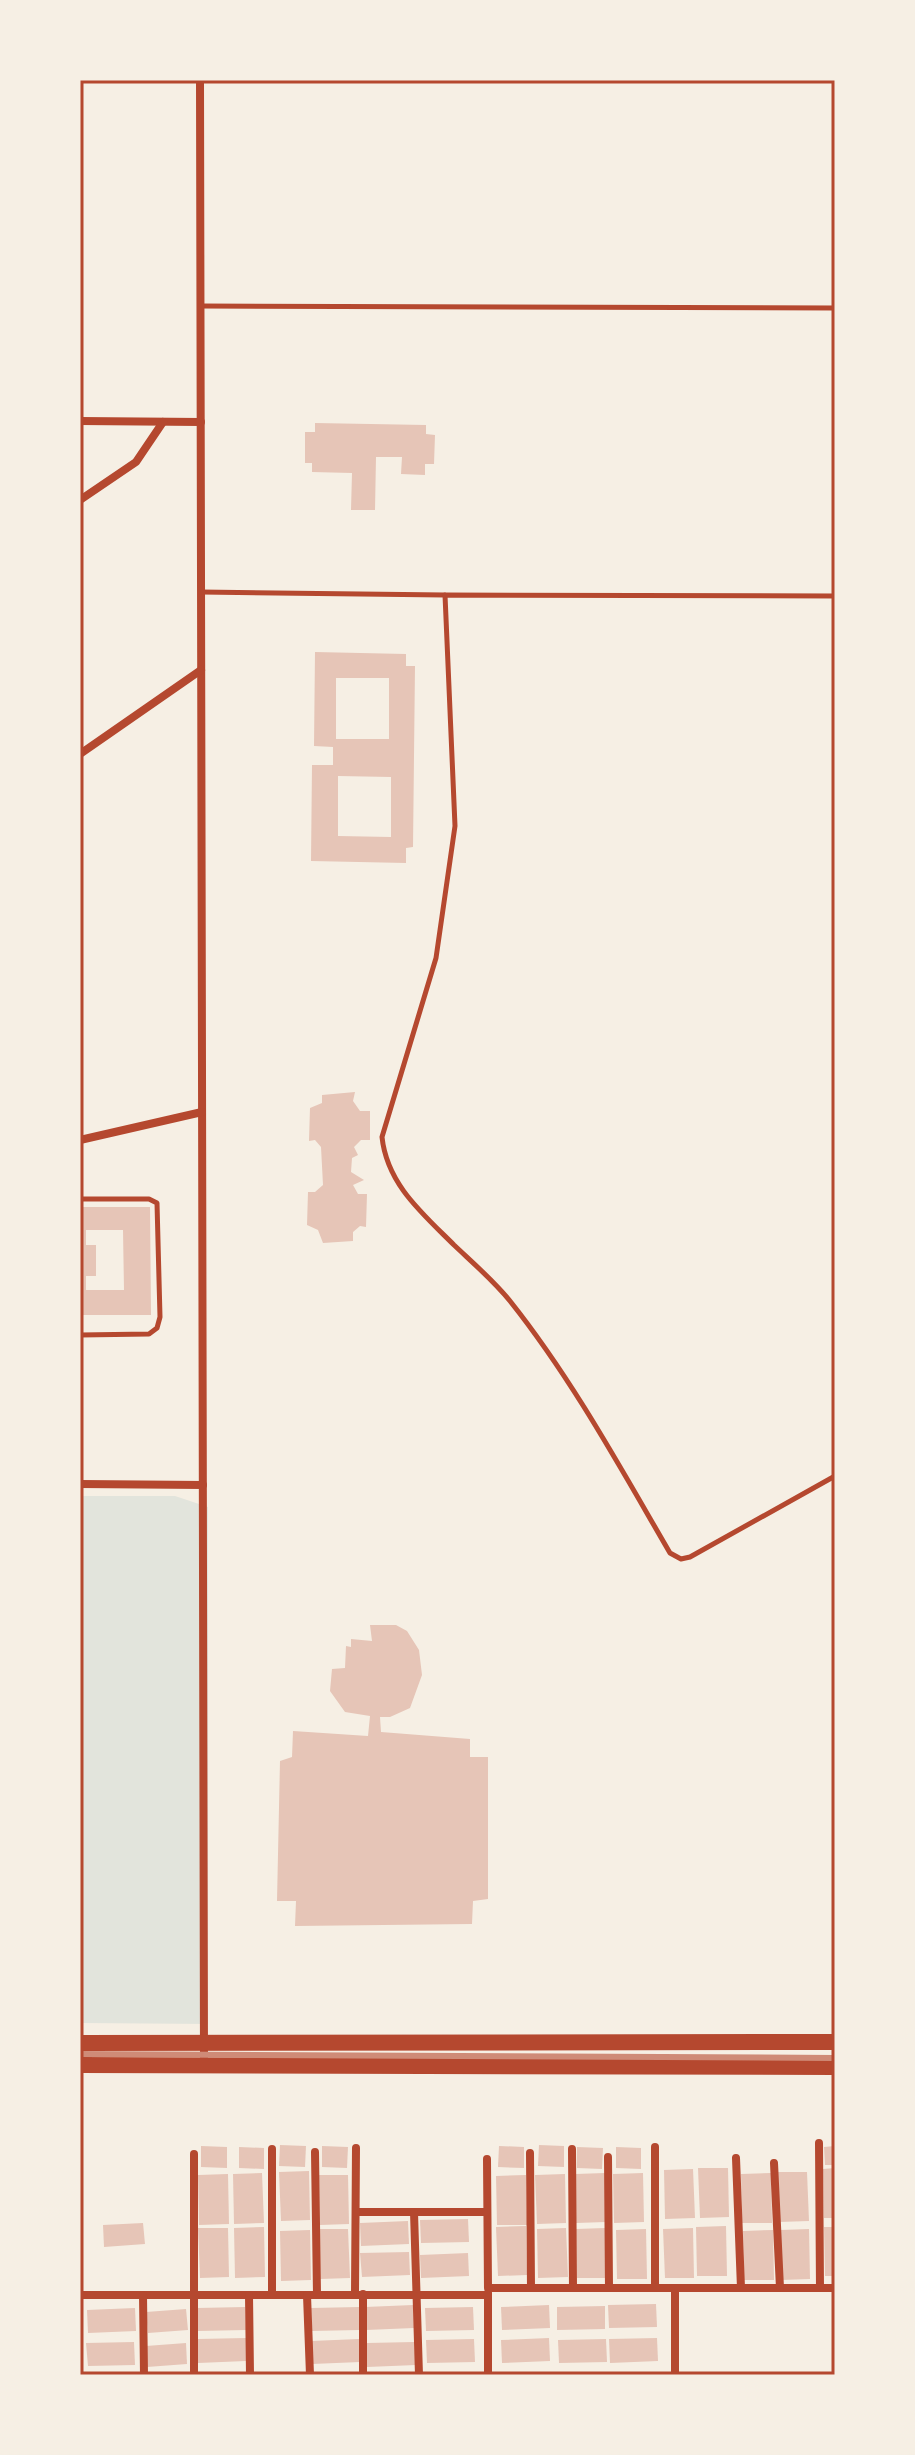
<svg xmlns="http://www.w3.org/2000/svg" width="915" height="2455" font-family="'Space Grotesk',sans-serif">
	<style>
		.green { fill: #e2e4dc }
		.building { fill: #e6c5b7; fill-rule: evenodd }
		.lines { fill: none; stroke-linecap: round; stroke-linejoin: round }
		.service { stroke: #b5482f; stroke-width: 5 }
		.minor { stroke: #b5482f; stroke-width: 8 }
		.secondary { stroke: #b5482f; stroke-width: 16 }
		.rail { stroke: #cf8b77; stroke-width: 6 }
		.neatline { fill: none; stroke: #b5482f; stroke-width: 3 }
	</style>
	<rect width="100%" height="100%" fill="#f6efe4"/>
	<!-- green -->
	<polygon class="green" points="80,1496 175,1496 208,1507 208,2024 80,2023"/>
	<!-- building -->
	<g class="building">
		<polygon points="315,423 426,425 426,434 435,435 434,464 425,464 425,475 401,474 402,457 376,457 375,510 351,510 352,473 312,472 312,463 305,463 305,432 315,432"/>
		<path d="M315,652L406,654V666H415L413,847L406,848V863L311,861L312,765H333V747L314,746ZM336,678H389V739H336ZM338,776L391,777V837L338,836Z"/>
		<polygon points="355,1092 353,1101 360,1111 370,1111 370,1140 361,1140 354,1147 358,1155 352,1158 351,1172 364,1180 353,1185 358,1194 367,1194 366,1227 360,1226 353,1232 353,1241 323,1243 318,1230 307,1225 308,1192 315,1192 323,1185 321,1147 315,1140 309,1141 310,1108 322,1103 322,1095"/>
		<path d="M80,1207H150L151,1315H80ZM86,1230H123L124,1290H86V1276H96V1245H86Z"/>
		<polygon points="370,1625 396,1625 407,1631 419,1650 422,1675 410,1708 390,1717 380,1717 381,1732 470,1739 470,1757 488,1757 488,1899 473,1901 472,1924 295,1926 296,1901 277,1901 280,1761 292,1757 293,1731 368,1736 370,1716 345,1712 330,1691 332,1669 345,1668 346,1646 351,1647 351,1639 372,1641"/>
		<polygon points="280,2145 306,2146 305,2167 279,2166"/>
		<polygon points="539,2145 564,2146 564,2167 538,2166"/>
		<polygon points="201,2146 227,2147 227,2168 201,2167"/>
		<polygon points="322,2146 348,2147 347,2168 322,2167"/>
		<polygon points="499,2146 524,2147 524,2168 498,2167"/>
		<polygon points="835,2146 835,2165 825,2165 824,2147"/>
		<polygon points="239,2147 264,2148 264,2169 239,2168"/>
		<polygon points="577,2147 603,2148 602,2169 577,2168"/>
		<polygon points="616,2147 641,2148 641,2169 616,2168"/>
		<polygon points="698,2168 728,2168 729,2217 700,2218"/>
		<polygon points="835,2168 835,2218 824,2218 823,2169"/>
		<polygon points="693,2169 695,2218 665,2219 664,2170"/>
		<polygon points="309,2171 310,2220 281,2221 279,2172"/>
		<polygon points="778,2172 807,2172 809,2221 779,2222"/>
		<polygon points="262,2173 264,2223 234,2224 233,2174"/>
		<polygon points="605,2173 606,2222 576,2223 575,2174"/>
		<polygon points="643,2173 644,2222 614,2223 613,2174"/>
		<polygon points="771,2173 772,2223 742,2223 741,2174"/>
		<polygon points="228,2174 229,2224 199,2225 198,2175"/>
		<polygon points="565,2174 566,2223 537,2224 535,2175"/>
		<polygon points="319,2175 348,2175 349,2224 320,2225"/>
		<polygon points="526,2175 527,2225 497,2225 496,2176"/>
		<polygon points="468,2219 469,2242 421,2243 420,2220"/>
		<polygon points="408,2221 409,2244 361,2246 360,2223"/>
		<polygon points="143,2223 145,2244 104,2247 103,2225"/>
		<polygon points="526,2226 527,2275 498,2276 496,2227"/>
		<polygon points="726,2226 727,2276 697,2276 696,2227"/>
		<polygon points="264,2227 265,2277 235,2278 234,2228"/>
		<polygon points="824,2227 835,2227 835,2276 825,2276"/>
		<polygon points="198,2228 228,2228 229,2277 200,2278"/>
		<polygon points="566,2228 568,2277 538,2278 537,2229"/>
		<polygon points="605,2228 606,2278 577,2278 576,2229"/>
		<polygon points="693,2228 694,2278 665,2278 663,2229"/>
		<polygon points="319,2229 348,2229 350,2278 320,2279"/>
		<polygon points="646,2229 647,2279 617,2279 616,2230"/>
		<polygon points="809,2229 810,2279 781,2280 780,2230"/>
		<polygon points="310,2230 311,2280 281,2281 280,2231"/>
		<polygon points="773,2230 774,2280 744,2280 743,2231"/>
		<polygon points="409,2252 410,2275 362,2277 360,2253"/>
		<polygon points="468,2253 469,2276 421,2278 420,2255"/>
		<polygon points="656,2304 657,2327 609,2328 608,2305"/>
		<polygon points="413,2305 414,2328 366,2330 365,2307"/>
		<polygon points="549,2305 550,2328 502,2330 501,2307"/>
		<polygon points="605,2306 605,2329 557,2330 557,2307"/>
		<polygon points="245,2307 246,2330 198,2331 197,2308"/>
		<polygon points="359,2307 359,2330 312,2331 311,2308"/>
		<polygon points="473,2307 474,2330 426,2331 425,2308"/>
		<polygon points="135,2308 136,2331 88,2333 87,2310"/>
		<polygon points="186,2309 188,2330 148,2333 146,2312"/>
		<polygon points="246,2338 246,2361 198,2363 198,2339"/>
		<polygon points="549,2338 550,2361 502,2363 501,2340"/>
		<polygon points="657,2338 658,2361 610,2363 609,2339"/>
		<polygon points="359,2339 360,2362 312,2364 311,2341"/>
		<polygon points="474,2339 475,2362 427,2363 426,2340"/>
		<polygon points="606,2339 607,2362 559,2363 558,2340"/>
		<polygon points="134,2342 135,2365 88,2366 86,2343"/>
		<polygon points="414,2342 416,2365 367,2367 367,2343"/>
		<polygon points="186,2343 187,2364 147,2367 146,2346"/>
	</g>
	<g class="lines">
		<!-- service -->
		<g class="service">
			<polyline points="201,306 835,308"/>
			<polyline points="201,592 445,595"/>
			<path d="M835,596L445,595L455,826L436,958L382,1137C387,1184 422,1213 454,1245C473,1263 494,1281 510,1301C572,1379 620,1467 670,1553L681,1559L690,1557L835,1476"/>
			<polyline points="80,1199 149,1199 157,1203 160,1317 157,1328 149,1334 80,1335"/>
		</g>
		<!-- minor -->
		<g class="minor">
			<polyline points="200,80 204,2065"/>
			<polyline points="80,421 201,422"/>
			<polyline points="80,500 136,462 163,422"/>
			<polyline points="80,754 201,670"/>
			<polyline points="80,1140 202,1112"/>
			<polyline points="80,1484 203,1485"/>
			<polyline points="819,2143 820,2288"/>
			<polyline points="655,2147 655,2288"/>
			<polyline points="272,2149 272,2295"/>
			<polyline points="572,2149 573,2288"/>
			<polyline points="315,2152 317,2295"/>
			<polyline points="530,2153 531,2288"/>
			<polyline points="608,2157 609,2288"/>
			<polyline points="736,2158 741,2288"/>
			<polyline points="487,2159 488,2288 835,2288"/>
			<polyline points="774,2163 780,2288"/>
			<polyline points="357,2212 487,2212"/>
			<polyline points="414,2212 419,2375"/>
			<polyline points="675,2288 675,2375"/>
			<polyline points="355,2293 356,2148"/>
			<polyline points="488,2293 488,2375"/>
			<polyline points="80,2295 488,2295"/>
			<polyline points="143,2295 144,2375"/>
			<polyline points="249,2295 250,2375"/>
			<polyline points="307,2295 310,2375"/>
			<polyline points="194,2375 194,2154"/>
			<polyline points="363,2375 363,2294"/>
		</g>
		<!-- secondary -->
		<g class="secondary">
			<polyline points="80,2043 835,2042"/>
			<polyline points="80,2065 835,2067"/>
		</g>
		<!-- rail -->
		<polyline class="rail" points="80,2054 835,2058"/>
	</g>
	<!-- border -->
	<rect width="915" height="2455" fill="none" stroke="#f6efe4" stroke-width="164"/>
	<rect x="82" y="82" width="751" height="2291" class="neatline"/>
</svg>
